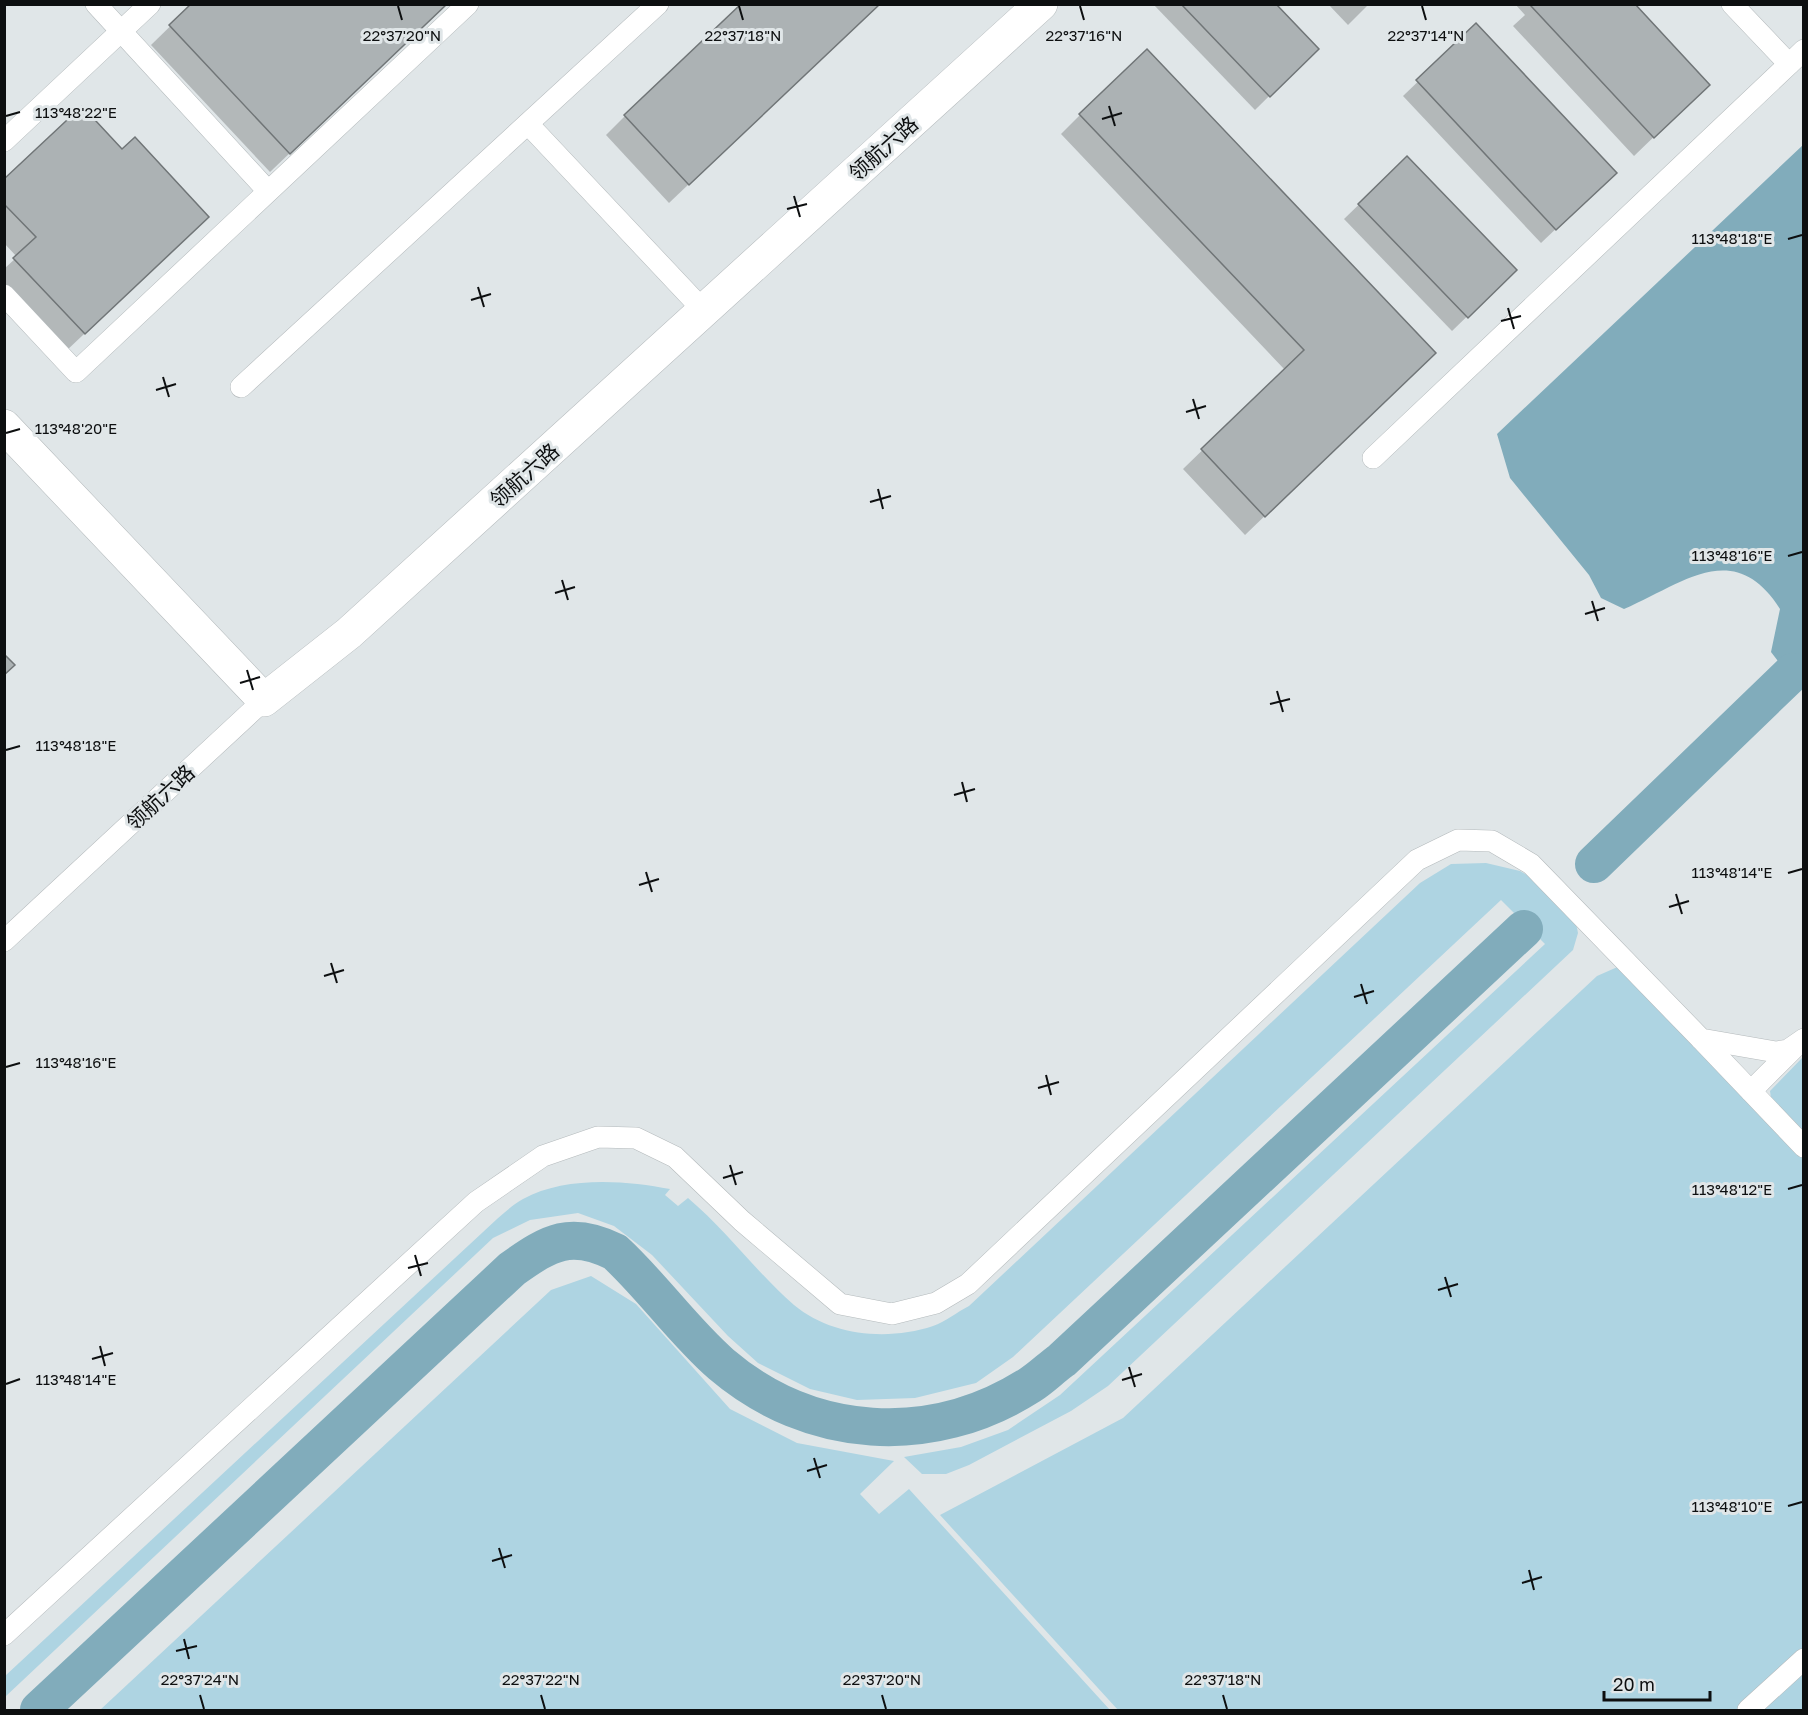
<svg xmlns="http://www.w3.org/2000/svg" width="1808" height="1715" font-family="'Golos Text','Noto Sans SC',sans-serif">
	<style>
		.green { fill: #aed4e2 }
		.water { fill: #81acbb }
		.shadow { fill: #0003 }
		.lines { fill: none; stroke-linecap: round; stroke-linejoin: round }
		.canal { stroke: #81acbb; stroke-width: 38 }
		.building { fill: #acb2b4; stroke: #707577; stroke-width: 1.5 }
		.service-casing { stroke: #b4babc; stroke-width: 22 }
		.minor-casing { stroke: #b4babc; stroke-width: 34 }
		.service { stroke: #fff; stroke-width: 21 }
		.minor { stroke: #fff; stroke-width: 33 }
		.ticks { fill: none; stroke: #0d0f10; stroke-width: 2 }
		.labels { text-anchor: middle; dominant-baseline: central; stroke-width: 6; stroke-linejoin: round; paint-order: stroke }
		.street-label { font-size: 21px; fill: #0d0f10; stroke: #e0e6e8 }
		.ticks-label { font-size: 15px; text-anchor: middle; fill: #0d0f10; stroke: #e0e6e8; stroke-width: 6; stroke-linejoin: round; paint-order: stroke }
	</style>
	<rect width="100%" height="100%" fill="#e0e6e8"/>
	<!-- green -->
	<g class="green">
		<path d="M1486,863L1520,871L1536,880L1575,918L1578,933L1573,950L1108,1386L1071,1411L969,1465L946,1474H922L904,1457L961,1447L1008,1430L1060,1395L1545,944L1501,900L1013,1357L976,1383L915,1398L857,1400L810,1389L758,1363L728,1336L652,1255L614,1226L578,1213L530,1220L493,1238L5,1697V1676L497,1219C505,1212 514,1204 523,1199C564,1176 625,1180 670,1189L665,1195L678,1206L688,1198C727,1231 756,1272 794,1305C831,1336 888,1341 933,1326C945,1322 957,1312 969,1306L1420,883L1451,864Z"/>
		<polygon points="1622,965 1803,1147 1803,1669 1759,1710 1118,1710 940,1515 1123,1418 1597,976"/>
		<polygon points="1803,1057 1803,1135 1771,1098 1770,1091"/>
		<polygon points="591,1276 636,1304 730,1409 797,1443 894,1461 860,1494 879,1514 909,1489 1110,1710 100,1710 551,1290"/>
		<polygon points="1803,1672 1803,1710 1762,1710"/>
	</g>
	<!-- water -->
	<path class="water" d="M1803,145L1804,675H1803L1781,665L1771,652L1780,609C1734,536 1681,585 1624,609L1601,598L1589,575L1510,478L1497,434Z"/>
	<!-- shadow -->
	<g class="shadow">
		<polygon points="193,4 446,4 270,172 151,45"/>
		<polygon points="878,4 669,203 606,135 625,116"/>
		<polygon points="1153,4 1274,4 1317,49 1255,110"/>
		<polygon points="1328,4 1369,4 1348,25"/>
		<polygon points="1515,4 1633,4 1689,103 1634,156 1513,26 1525,15"/>
		<polygon points="1476,26 1600,187 1541,243 1403,96"/>
		<polygon points="1080,115 1415,372 1245,535 1183,469 1285,370 1061,134"/>
		<polygon points="1407,158 1515,270 1452,331 1344,219"/>
		<polygon points="4,181 188,236 65,352 4,288 4,269 17,257 4,243"/>
	</g>
	<g class="lines">
		<!-- canal -->
		<g class="canal">
			<polyline points="1594,864 1793,672"/>
			<path d="M39,1710L512,1269C550,1242 571,1230 615,1252C652,1286 684,1332 721,1364C810,1440 931,1448 1030,1385C1041,1378 1051,1368 1062,1360L1524,929"/>
		</g>
	</g>
	<!-- building -->
	<g class="building">
		<polygon points="191,4 447,4 290,154 169,25"/>
		<polygon points="741,4 880,4 689,185 624,115"/>
		<polygon points="1181,4 1276,4 1319,49 1270,97"/>
		<polygon points="1533,4 1635,4 1710,85 1654,138 1531,6"/>
		<polygon points="1476,23 1617,173 1556,230 1416,80"/>
		<polygon points="1147,49 1436,353 1265,517 1201,449 1304,350 1079,114"/>
		<polygon points="82,106 122,149 135,137 209,217 85,334 13,258 36,237 4,204 4,179"/>
		<polygon points="1407,156 1517,270 1468,318 1358,204"/>
		<polygon points="4,654 15,665 4,675"/>
	</g>
	<g class="lines">
		<!-- service casing -->
		<g class="service-casing">
			<g id="service">
				<polyline points="96,4 268,191"/>
				<polyline points="1732,4 1789,64"/>
				<polyline points="528,124 704,311"/>
				<polyline points="4,141 150,4"/>
				<polyline points="4,295 76,372 468,4"/>
				<polyline points="241,387 658,4"/>
				<polyline points="1373,458 1804,50"/>
				<polyline points="4,941 264,700"/>
				<polyline points="1701,1039 1804,1147"/>
				<polyline points="1751,1091 1795,1047"/>
				<polyline points="4,1635 476,1202 543,1156 598,1137 636,1138 675,1157 742,1221 840,1304 892,1314 936,1303 968,1284 1417,860 1458,840 1492,841 1531,864 1701,1039 1776,1052 1788,1050 1804,1039"/>
				<polyline points="1748,1710 1804,1659"/>
			</g>
		</g>
		<!-- minor casing -->
		<g class="minor-casing">
			<polyline id="minor" points="4,426 264,700 349,633 1041,4"/>
		</g>
		<!-- service -->
		<use href="#service" class="service"/>
		<!-- minor -->
		<use href="#minor" class="minor"/>
	</g>
	<!-- ticks -->
	<path class="ticks" d="M398,6L402,20M739,6L743,20M1080,6L1084,20M1422,6L1426,20M1109,106L1115,126M6,116L20,112M1102,119L1122,113M794,196L800,217M787,209L807,204M1788,239L1802,235M478,287L484,307M471,300L491,294M1508,308L1514,329M1501,321L1521,316M163,377L169,397M156,390L176,384M1193,399L1199,419M1186,412L1206,406M6,433L20,429M878,489L883,509M870,502L891,496M1788,556L1802,552M562,580L568,600M555,593L575,587M1592,601L1598,621M1585,614L1605,608M247,670L253,690M240,683L260,677M1277,691L1283,712M1270,704L1290,699M6,750L20,746M962,782L967,802M954,795L975,789M646,872L652,892M1788,873L1802,869M639,885L659,879M1676,894L1682,914M1669,907L1689,901M331,963L337,983M324,976L344,970M1361,984L1367,1004M1354,997L1374,991M6,1067L20,1063M1046,1075L1051,1095M1038,1088L1059,1082M730,1165L736,1185M723,1178L743,1172M1788,1189L1802,1185M415,1255L421,1276M408,1268L428,1263M1445,1277L1451,1297M1438,1290L1458,1284M100,1346L105,1366M92,1359L113,1353M1129,1367L1135,1387M1122,1380L1142,1374M6,1384L20,1379M814,1458L820,1478M807,1471L827,1465M1788,1506L1802,1502M499,1548L505,1568M492,1561L512,1555M1529,1570L1534,1590M1522,1583L1542,1577M184,1639L189,1659M176,1651L197,1646M200,1695L204,1709M541,1695L545,1709M882,1695L886,1709M1223,1695L1227,1709"/>
	<g class="labels">
		<!-- street labels -->
		<g class="street-label">
			<text transform="translate(883 148) rotate(-42)">领航六路</text>
			<text transform="translate(524 475) rotate(-42)">领航六路</text>
			<text transform="translate(160 797) rotate(-43)">领航六路</text>
		</g>
	</g>
	<g class="ticks-label">
		<text x="402" y="41">22°37'20"N</text>
		<text x="743" y="41">22°37'18"N</text>
		<text x="1084" y="41">22°37'16"N</text>
		<text x="1426" y="41">22°37'14"N</text>
		<text x="76" y="118">113°48'22"E</text>
		<text x="1732" y="244">113°48'18"E</text>
		<text x="76" y="434">113°48'20"E</text>
		<text x="1732" y="561">113°48'16"E</text>
		<text x="76" y="751">113°48'18"E</text>
		<text x="1732" y="878">113°48'14"E</text>
		<text x="76" y="1068">113°48'16"E</text>
		<text x="1732" y="1195">113°48'12"E</text>
		<text x="76" y="1385">113°48'14"E</text>
		<text x="1732" y="1512">113°48'10"E</text>
		<text x="200" y="1685">22°37'24"N</text>
		<text x="541" y="1685">22°37'22"N</text>
		<text x="882" y="1685">22°37'20"N</text>
		<text x="1223" y="1685">22°37'18"N</text>
	</g>
	<!-- border -->
	<rect width="1808" height="1715" fill="none" stroke="#0d0f10" stroke-width="12"/>
	<!-- scale -->
	<path d="M1604 1691v9h106v-9" fill="none" stroke="#0d0f10" stroke-width="3"/>
	<text x="1613" y="1691" font-size="18" fill="#0d0f10" stroke="#e0e6e8" stroke-width="4.5" paint-order="stroke">20 m</text>
</svg>
